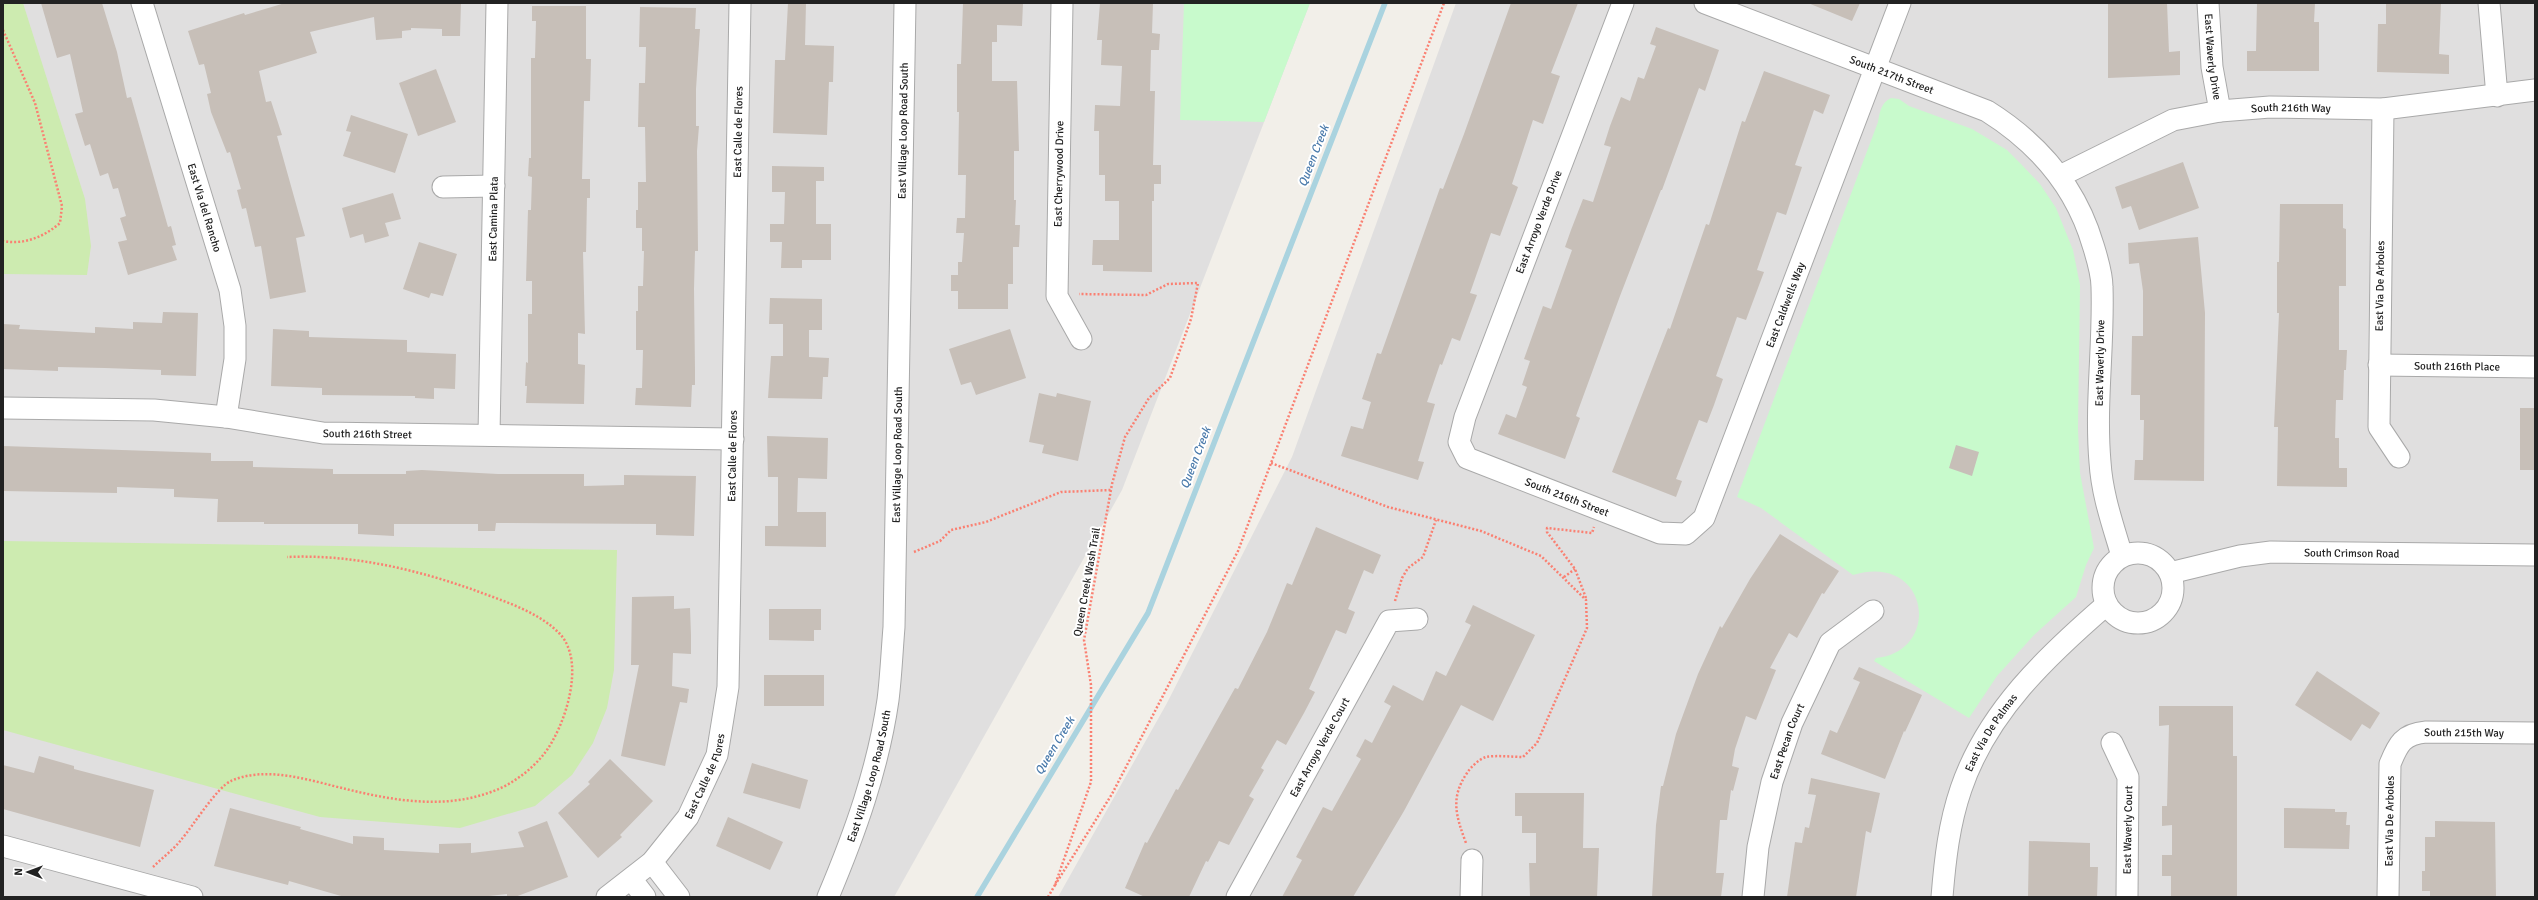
<svg xmlns="http://www.w3.org/2000/svg" width="2538" height="900" font-family="Signika,sans-serif">
	<style>
		.residential { fill: #e0dfdf }
		.grass { fill: #cdebb0 }
		.park { fill: #c8facc }
		.lines { fill: none; stroke-linecap: round; stroke-linejoin: round }
		.stream { stroke: #aad3df; stroke-width: 5.5 }
		.building { fill: #c7bfb8 }
		.minor-casing { stroke: #a9a9a9; stroke-width: 23 }
		.path { stroke: #fa8072; stroke-width: 2.5; stroke-dasharray: 2 2; stroke-linecap: butt }
		.minor { stroke: #fff; stroke-width: 21 }
		.labels { text-anchor: middle; dominant-baseline: central; stroke-width: 4; stroke-linejoin: round; paint-order: stroke }
		.street-label { font-size: 11px; fill: #222; stroke: #fff }
		.water-label { font-size: 12px; font-style: italic; fill: #4a7aab; stroke: #fff }
	</style>
	<rect width="100%" height="100%" fill="#f2efe9"/>
	<!-- residential -->
	<g class="residential">
		<polygon points="3,3 1310,3 1122,490 894,897 3,897"/>
		<polygon points="1456,3 2535,3 2535,897 1058,897 1167,703 1292,457"/>
	</g>
	<!-- grass -->
	<g class="grass">
		<polygon points="3,3 23,3 85,199 91,246 87,275 3,274"/>
		<polygon points="3,541 617,550 614,670 607,708 593,743 572,775 535,806 460,828 320,817 3,730"/>
	</g>
	<!-- park -->
	<g class="park">
		<polygon points="1184,3 1310,3 1264,122 1180,120"/>
		<path d="M1891,98L1899,99L1909,106L1972,129L2007,150L2020,163L2040,184L2056,208L2073,250L2080,285L2078,429L2080,473L2094,548L2086,565L2076,597L2034,635L1997,676L1969,718L1874,661L1876,658C1943,651 1929,552 1853,575L1761,508L1737,497L1878,122C1880,111 1881,103 1891,98Z"/>
	</g>
	<g class="lines">
		<!-- stream -->
		<polyline class="stream" points="977,897 1148,613 1385,3"/>
	</g>
	<!-- building -->
	<g class="building">
		<polygon points="41,3 102,3 117,52 127,98 131,97 168,227 171,226 176,245 172,246 177,260 128,275 118,242 127,240 120,218 126,216 118,188 113,189 108,173 100,176 90,144 85,146 75,114 83,112 70,54 57,58"/>
		<polygon points="285,3 461,3 460,36 442,36 442,29 411,28 411,30 402,31 402,38 376,40 374,17 310,32 317,53 259,71 266,102 271,101 282,135 277,136 305,236 296,238 306,292 270,299 261,246 255,247 246,208 242,209 237,190 241,189 230,152 227,153 211,112 207,94 211,93 204,64 199,65 188,31 244,13 245,15"/>
		<polygon points="788,3 806,3 805,45 834,46 833,82 829,82 827,135 773,133 775,60 785,60"/>
		<polygon points="963,3 1023,3 1022,26 997,25 997,42 992,42 992,81 1017,81 1019,151 1014,151 1014,200 1016,200 1015,225 1020,225 1019,247 1013,247 1013,284 1008,284 1008,309 958,309 958,291 951,291 951,275 958,275 958,262 962,262 964,233 956,233 957,218 965,218 966,175 958,175 959,112 957,112 957,64 961,64"/>
		<polygon points="1100,3 1153,3 1152,33 1160,34 1159,50 1151,50 1150,91 1155,91 1153,165 1161,165 1161,184 1154,184 1154,201 1152,201 1152,272 1103,271 1103,265 1092,265 1093,240 1119,240 1119,201 1105,201 1105,175 1099,175 1099,131 1094,131 1095,105 1120,106 1122,66 1101,65 1102,40 1097,40"/>
		<polygon points="1511,3 1578,3 1551,73 1560,76 1543,124 1533,120 1512,184 1518,187 1500,236 1491,233 1470,293 1477,295 1470,314 1460,341 1452,338 1442,365 1440,364 1427,402 1435,404 1418,461 1424,462 1418,480 1341,456 1351,426 1363,429 1371,402 1362,399 1377,353 1381,354 1440,188 1443,189 1464,134"/>
		<polygon points="1808,3 1860,3 1852,21"/>
		<polygon points="2108,3 2167,3 2169,52 2180,51 2180,75 2108,78"/>
		<polygon points="2257,3 2315,3 2314,22 2319,22 2319,71 2247,71 2247,51 2256,51"/>
		<polygon points="2386,3 2441,3 2439,54 2449,55 2449,74 2377,72 2378,24 2386,24"/>
		<polygon points="532,6 586,6 586,59 591,59 590,101 584,101 582,179 590,179 590,198 587,198 586,252 583,252 585,334 578,333 578,364 585,365 584,404 526,403 527,386 525,386 526,362 528,363 528,314 532,314 532,281 526,281 528,210 531,210 532,177 528,176 529,158 531,158 531,58 535,58 536,21 532,21"/>
		<polygon points="640,7 696,8 695,29 700,29 696,89 696,126 699,126 697,151 698,251 695,251 694,289 695,370 695,385 692,385 691,407 635,405 636,388 642,388 643,350 636,350 636,311 638,311 638,286 643,286 644,251 642,251 642,228 636,228 636,210 638,210 638,182 646,182 645,127 638,127 639,83 645,83 646,47 639,47"/>
		<polygon points="1656,27 1719,50 1705,91 1699,88 1662,190 1661,190 1620,296 1576,416 1580,418 1565,459 1498,434 1506,414 1516,418 1527,387 1522,385 1530,361 1524,359 1543,306 1551,309 1572,250 1565,247 1571,230 1583,199 1593,202 1611,147 1604,145 1610,126 1621,97 1630,101 1638,77 1644,79 1656,46 1650,44"/>
		<polygon points="436,69 456,122 418,136 399,83"/>
		<polygon points="1764,71 1830,95 1823,114 1814,110 1795,165 1802,167 1786,215 1777,212 1757,270 1764,272 1746,320 1737,317 1716,376 1723,379 1714,405 1707,423 1699,420 1676,479 1682,481 1676,497 1612,472 1668,328 1670,329 1706,224 1709,225 1742,121 1745,122"/>
		<polygon points="351,115 408,134 395,173 343,156 351,132 346,131"/>
		<polygon points="2183,162 2199,208 2139,230 2131,206 2122,209 2115,187"/>
		<polygon points="772,166 824,167 824,181 816,181 816,224 831,224 831,260 802,260 802,268 781,268 782,242 770,242 770,224 784,224 785,192 772,192"/>
		<polygon points="393,193 401,219 385,223 389,236 365,243 363,234 350,238 342,208"/>
		<polygon points="2280,204 2343,204 2343,228 2346,229 2346,286 2339,286 2339,350 2347,350 2346,370 2344,370 2343,400 2336,400 2335,438 2339,438 2339,468 2347,468 2347,487 2277,486 2278,427 2274,427 2279,313 2277,313 2277,262 2279,262"/>
		<polygon points="2198,237 2205,313 2204,481 2134,480 2135,460 2143,460 2144,420 2140,420 2140,395 2131,395 2132,336 2143,336 2143,291 2139,263 2129,264 2128,243"/>
		<polygon points="419,242 457,254 443,296 431,293 429,298 403,289"/>
		<polygon points="770,298 822,299 822,330 809,330 809,357 829,358 828,377 823,377 822,399 768,398 771,356 783,356 783,324 769,324"/>
		<polygon points="163,312 198,313 196,376 161,375 161,370 105,368 58,367 58,371 3,369 3,324 20,325 19,329 95,333 95,327 133,329 133,322 162,323"/>
		<polygon points="273,329 309,331 309,337 407,340 407,352 456,354 455,389 434,388 434,399 415,398 415,396 322,395 322,388 271,386"/>
		<polygon points="1010,329 1026,378 976,395 971,382 961,385 949,349"/>
		<polygon points="1039,393 1056,397 1057,393 1091,401 1078,461 1042,453 1044,445 1029,442"/>
		<rect x="2520" y="408" width="15" height="62"/>
		<polygon points="767,436 828,438 827,479 798,478 797,512 826,512 826,547 765,546 765,526 778,526 778,477 768,477"/>
		<polygon points="1956,445 1979,452 1972,476 1949,468"/>
		<polygon points="3,446 211,453 211,461 253,461 253,467 333,469 333,474 406,474 406,471 422,470 498,474 584,474 584,486 624,485 624,475 696,476 694,536 656,535 656,524 496,523 495,531 478,531 478,524 394,524 394,536 358,534 358,524 264,524 264,522 217,522 218,499 174,497 174,489 117,487 117,493 3,491"/>
		<polygon points="1316,527 1381,555 1373,574 1364,570 1348,609 1355,612 1346,634 1336,630 1309,689 1315,692 1304,713 1286,745 1277,740 1261,768 1264,770 1249,796 1254,799 1229,845 1219,841 1208,862 1206,861 1189,897 1145,897 1125,888 1145,842 1147,843 1176,789 1178,790 1235,688 1238,689 1267,632 1287,583 1292,585"/>
		<polygon points="1780,534 1839,571 1824,594 1822,593 1797,638 1789,633 1770,668 1776,670 1756,720 1746,716 1735,749 1732,766 1739,768 1733,791 1731,790 1727,820 1720,820 1716,873 1724,873 1721,897 1652,897 1656,825 1661,786 1663,786 1676,734 1698,674 1720,626 1722,628 1750,579"/>
		<polygon points="674,596 674,609 690,608 691,635 691,654 673,653 672,686 689,689 687,703 680,702 665,766 621,756 639,665 631,665 632,597"/>
		<polygon points="1473,605 1535,635 1493,721 1461,705 1404,811 1353,897 1282,897 1302,860 1296,857 1323,807 1332,811 1361,759 1356,756 1365,739 1372,743 1391,706 1384,702 1393,685 1423,701 1436,671 1446,676 1471,625 1465,622"/>
		<polygon points="769,609 821,609 821,630 814,630 814,641 769,640"/>
		<polygon points="1859,667 1922,695 1905,732 1904,731 1885,779 1821,754 1830,730 1837,733 1860,682 1853,679"/>
		<polygon points="2317,671 2380,713 2370,729 2362,724 2351,741 2295,705"/>
		<rect x="764" y="675" width="60" height="31"/>
		<polygon points="2159,706 2233,706 2233,756 2237,756 2237,897 2171,897 2171,876 2162,876 2162,855 2172,855 2172,825 2162,826 2162,806 2167,806 2169,725 2159,726"/>
		<polygon points="39,756 74,766 74,769 154,790 140,847 3,809 3,765 34,773"/>
		<polygon points="610,759 653,801 620,835 622,837 598,858 558,813 590,784 588,782"/>
		<polygon points="752,763 808,780 800,809 743,793"/>
		<polygon points="1811,778 1880,793 1871,833 1866,831 1856,897 1787,897 1795,842 1802,843 1805,827 1809,828 1816,795 1808,794"/>
		<polygon points="1515,793 1584,793 1583,848 1599,848 1597,897 1530,897 1529,863 1536,863 1536,833 1522,833 1522,816 1515,816"/>
		<polygon points="230,808 301,827 300,829 353,844 353,836 384,838 384,850 439,853 439,844 471,843 471,853 524,847 518,832 547,821 568,877 515,897 507,897 507,894 480,897 341,896 289,881 288,885 214,866"/>
		<polygon points="2284,808 2335,809 2335,812 2347,812 2346,825 2350,825 2349,849 2284,848"/>
		<polygon points="728,817 783,842 770,870 716,846"/>
		<polygon points="2435,821 2495,822 2496,897 2430,897 2430,891 2422,891 2422,871 2425,871 2425,837 2435,837"/>
		<polygon points="2029,841 2090,843 2090,867 2098,867 2097,897 2028,897"/>
	</g>
	<g class="lines">
		<!-- minor casing -->
		<g class="minor-casing">
			<g id="minor">
				<path id="s1" d="M142,3L230,290L235,326V359L226,417"/>
				<polyline points="1062,3 1057,296 1081,339"/>
				<path id="s2" d="M1623,3L1465,417L1459,442L1467,458L1660,533L1686,534L1704,518L1900,3"/>
				<path id="s3" d="M1705,3L1987,111C2038,143 2076,187 2093,245C2097,258 2102,273 2102,287C2104,345 2095,404 2100,462C2102,495 2113,525 2122,556"/>
				<path id="s4" d="M2208,3L2212,67L2220,111"/>
				<polyline points="2489,3 2497,96"/>
				<polyline points="2383,109 2379,427 2399,457"/>
				<path id="s5" d="M2060,176L2173,120L2220,111L2270,107L2383,109L2535,90"/>
				<polyline points="443,187 494,186"/>
				<path id="s6" d="M2379,365L2535,367"/>
				<path id="s7" d="M3,408L154,410L226,417L323,433L733,439"/>
				<path id="s8" d="M489,435L497,3"/>
				<circle cx="2138" cy="588" r="35"/>
				<path id="s9" d="M2170,573L2240,556L2271,552L2535,555"/>
				<polyline points="2112,743 2128,777 2127,897"/>
				<polyline points="3,846 192,897"/>
				<polyline points="652,862 679,897"/>
				<polyline points="632,880 645,897"/>
				<path id="s10" d="M607,897L652,862L688,817L717,755L728,687L740,3"/>
				<path id="s11" d="M828,897C855,833 878,769 888,700C891,676 892,651 894,627L905,3"/>
				<path id="s12" d="M1237,897L1389,621L1417,619"/>
				<polyline points="1471,897 1472,860"/>
				<path id="s13" d="M1753,897L1758,847L1772,782L1792,723L1830,643L1873,611"/>
				<path id="s14" d="M1942,897C1945,860 1949,824 1961,789C1987,712 2047,656 2106,605"/>
				<path id="s15" d="M2388,897L2390,764C2398,744 2403,734 2426,732L2535,733"/>
			</g>
		</g>
		<!-- path -->
		<g class="path">
			<path d="M3,30L35,103L62,206L60,223C44,237 24,245 3,241"/>
			<path d="M1271,463L1388,507L1481,531L1541,556L1586,600L1587,628L1537,743L1523,757C1512,757 1497,755 1486,757C1479,759 1471,767 1467,773C1450,798 1456,816 1466,843"/>
			<polyline points="914,552 940,541 951,530 986,522 1061,492 1111,490"/>
			<polyline points="1564,577 1575,569"/>
			<polyline points="1586,598 1575,569 1547,532 1547,528 1592,533 1594,527"/>
			<polyline points="1395,601 1402,578 1408,568 1423,557 1436,520"/>
			<path d="M153,867C162,858 173,850 181,840C193,826 217,787 231,781C266,765 312,781 346,789C395,801 448,810 496,790C514,783 532,769 544,754C565,727 587,661 559,633C537,611 503,601 474,590C415,569 350,554 287,557"/>
			<polyline points="1055,885 1112,794 1238,551 1444,3"/>
			<polyline points="1048,897 1055,885 1091,782 1091,685 1084,640 1112,484 1125,437 1149,398 1170,378 1191,319 1198,283 1168,284 1146,295 1079,294"/>
		</g>
		<!-- minor -->
		<use href="#minor" class="minor"/>
	</g>
	<g class="labels">
		<!-- street labels -->
		<g class="street-label">
			<text stroke="none"><textPath href="#s4" startOffset="54">East Waverly Drive</textPath></text>
			<text stroke="none"><textPath href="#s3" startOffset="200">South 217th Street</textPath></text>
			<text stroke="none"><textPath href="#s5" startOffset="245">South 216th Way</textPath></text>
			<text stroke="none"><textPath href="#s11" startOffset="776">East Village Loop Road South</textPath></text>
			<text stroke="none"><textPath href="#s10" startOffset="807">East Calle de Flores</textPath></text>
			<text transform="translate(1059 174) rotate(-89)">East Cherrywood Drive</text>
			<text stroke="none"><textPath href="#s1" startOffset="214">East Via del Rancho</textPath></text>
			<text stroke="none"><textPath href="#s8" startOffset="216">East Camina Plata</textPath></text>
			<text transform="translate(1539 222) rotate(-69)">East Arroyo Verde Drive</text>
			<text transform="translate(2380 286) rotate(-89)">East Via De Arboles</text>
			<text stroke="none"><textPath href="#s2" startOffset="972">East Caldwells Way</textPath></text>
			<text transform="translate(2100 363) rotate(-89)">East Waverly Drive</text>
			<text stroke="none"><textPath href="#s6" startOffset="78">South 216th Place</textPath></text>
			<text stroke="none"><textPath href="#s7" startOffset="366">South 216th Street</textPath></text>
			<text stroke="none"><textPath href="#s11" startOffset="452">East Village Loop Road South</textPath></text>
			<text stroke="none"><textPath href="#s10" startOffset="483">East Calle de Flores</textPath></text>
			<text stroke="none"><textPath href="#s2" startOffset="594">South 216th Street</textPath></text>
			<text stroke="none"><textPath href="#s9" startOffset="184">South Crimson Road</textPath></text>
			<text transform="translate(1087 582) rotate(-80)">Queen Creek Wash Trail</text>
			<text stroke="none"><textPath href="#s14" startOffset="174">East Via De Palmas</textPath></text>
			<text stroke="none"><textPath href="#s15" startOffset="223">South 215th Way</textPath></text>
			<text stroke="none"><textPath href="#s13" startOffset="160">East Pecan Court</textPath></text>
			<text stroke="none"><textPath href="#s12" startOffset="171">East Arroyo Verde Court</textPath></text>
			<text stroke="none"><textPath href="#s10" startOffset="159">East Calle de Flores</textPath></text>
			<text stroke="none"><textPath href="#s11" startOffset="128">East Village Loop Road South</textPath></text>
			<text stroke="none"><textPath href="#s15" startOffset="76">East Via De Arboles</textPath></text>
			<text transform="translate(2128 830) rotate(-89)">East Waverly Court</text>
		</g>
		<!-- water labels -->
		<g class="water-label">
			<text transform="translate(1314 156) rotate(-69)">Queen Creek</text>
			<text transform="translate(1196 458) rotate(-69)">Queen Creek</text>
			<text transform="translate(1055 746) rotate(-59)">Queen Creek</text>
		</g>
	</g>
	<!-- border -->
	<rect width="2538" height="900" fill="none" stroke="#222222" stroke-width="8"/>
	<!-- north arrow -->
	<g transform="translate(28 872) rotate(271)" stroke="#ffffff" stroke-width="3" paint-order="stroke">
	<path d="M0-3L7 15L0 10L-7 15Z" fill="#222222"/>
	<text y="-6" font-size="11" font-weight="bold" text-anchor="middle" fill="#222222">N</text>
	</g>
</svg>
